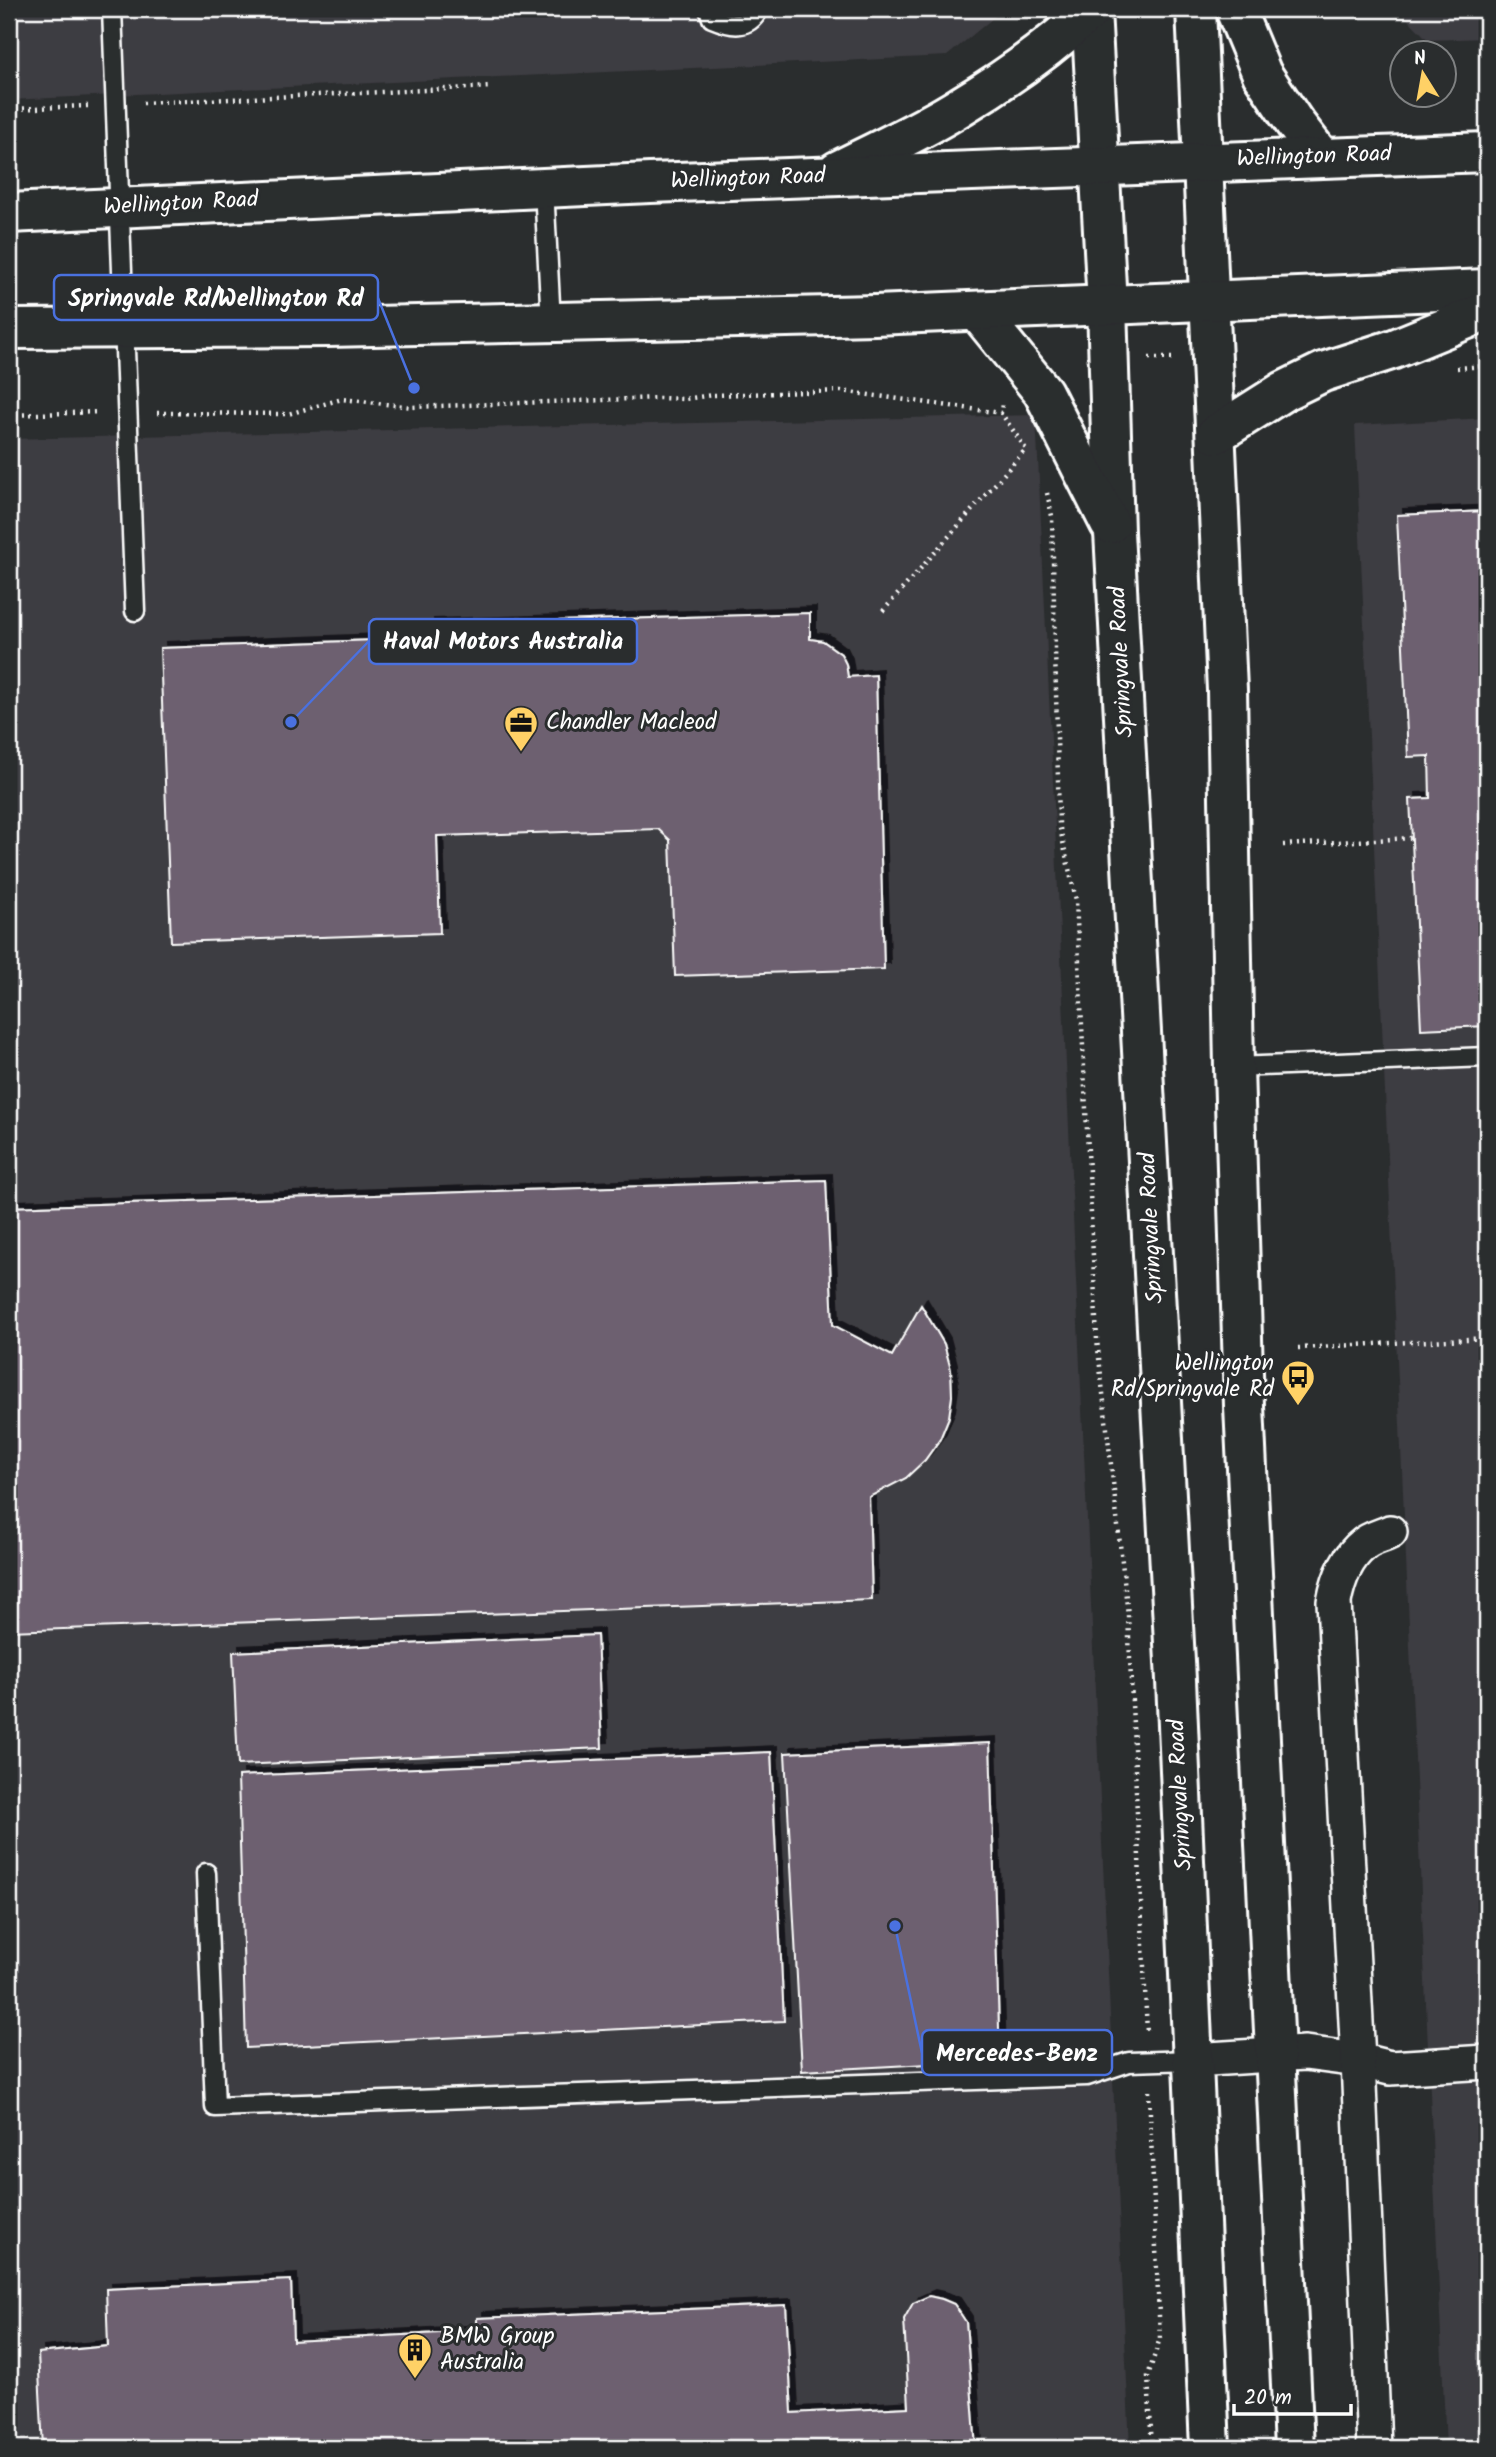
<svg xmlns="http://www.w3.org/2000/svg" width="1496" height="2457" font-family="Kalam,sans-serif">
	<style>
		.built { fill: #3e3c42 }
		.building { fill: #6d606f; stroke: #fff; stroke-width: 2; filter: url(#shadow) }
		.lines { fill: none; stroke-linecap: round; stroke-linejoin: round }
		.service-casing { stroke: #fff; stroke-width: 23 }
		.minor-casing { stroke: #fff; stroke-width: 38 }
		.trunk-casing { stroke: #fff; stroke-width: 44 }
		.path { stroke: #fff; stroke-width: 4.5; stroke-dasharray: 2 5; stroke-linecap: butt }
		.service { stroke: #2a2d2e; stroke-width: 18 }
		.minor { stroke: #2a2d2e; stroke-width: 33 }
		.trunk { stroke: #2a2d2e; stroke-width: 38 }
		.labels { text-anchor: middle; dominant-baseline: central; stroke-width: 6; stroke-linejoin: round; paint-order: stroke }
		.street-label { font-size: 23px; fill: #fff; stroke: #2a2d2e }
		.poi-label { font-size: 23px; fill: #fff; stroke: #2a2d2e; text-anchor: start }
		.leader { fill: none; stroke: #4a71e0; stroke-width: 2.5 }
		.callout-dot { fill: #4a71e0; stroke: #2a2d2e; stroke-width: 2.5 }
		.callout { fill: #2a2d2e; stroke: #4a71e0; stroke-width: 2.5 }
		.callout-label { font-size: 24px; text-anchor: middle; font-weight: bold; fill: #fff }
	</style>
	<defs>
		<filter id="shadow"><feDropShadow dx="6" dy="-6" stdDeviation="0" flood-color="#0009"/></filter>
	</defs>
	<rect width="100%" height="100%" fill="#2a2d2e"/>
	<filter id="ink" filterUnits="userSpaceOnUse"><feTurbulence type="fractalNoise" baseFrequency=".0143" numOctaves="2"/><feDisplacementMap in="SourceGraphic" scale="14" xChannelSelector="R" yChannelSelector="G"/><feConvolveMatrix kernelMatrix="1 2 1 2 8 2 1 2 1" color-interpolation-filters="sRGB"/></filter>
	<g filter="url(#ink)">
		<!-- built -->
		<g class="built">
			<polygon points="9,9 1004,9 947,56 9,100"/>
			<polygon points="1398,9 1487,9 1487,38 1428,40"/>
			<polygon points="1036,415 1130,2448 9,2448 9,439"/>
			<polygon points="1487,418 1487,2448 1446,2448 1355,425"/>
		</g>
		<!-- building -->
		<g class="building">
			<polygon points="1487,511 1487,1026 1421,1029 1410,799 1430,798 1429,756 1408,757 1397,515"/>
			<polygon points="810,613 810,639 823,641 841,654 846,664 848,677 876,675 884,969 675,976 670,840 658,829 437,836 440,933 171,942 160,648 429,638 428,625"/>
			<polygon points="826,1180 833,1325 892,1356 921,1305 944,1344 951,1370 952,1396 949,1417 940,1439 925,1460 906,1478 869,1497 872,1600 9,1631 9,1207"/>
			<polygon points="597,1635 602,1748 238,1765 233,1652"/>
			<polygon points="990,1743 1000,2060 802,2071 785,1753"/>
			<polygon points="771,1752 784,2021 246,2048 238,1776"/>
			<polygon points="291,2280 293,2341 477,2331 477,2318 786,2305 792,2413 909,2407 904,2319 913,2303 929,2296 942,2299 954,2304 966,2322 976,2448 43,2448 38,2353 108,2346 106,2289"/>
		</g>
		<g class="lines">
			<!-- service casing -->
			<g class="service-casing">
				<g id="service">
					<polyline points="112,9 135,611"/>
					<path d="M709,9L712,18C731,26 748,30 759,9"/>
					<polyline points="544,187 551,323"/>
					<polyline points="1234,1067 1487,1057"/>
					<polyline points="206,1873 215,2107 1087,2076 1129,2062 1193,2060"/>
				</g>
			</g>
			<!-- minor casing -->
			<g class="minor-casing">
				<g id="minor">
					<polyline points="1193,2060 1305,2053 1358,2060 1390,2068 1487,2062"/>
					<path d="M1374,2448L1358,2060L1334,1602C1338,1580 1346,1558 1364,1544C1371,1538 1382,1536 1390,1532"/>
				</g>
			</g>
			<!-- trunk casing -->
			<g class="trunk-casing">
				<g id="trunk">
					<polyline points="1091,9 1107,305 1114,532 1176,1680 1210,2448"/>
					<polyline points="1196,9 1227,690 1234,1067 1244,1406 1294,2448"/>
					<polyline points="1235,9 1262,74 1294,122 1321,157"/>
					<path d="M837,171C878,150 922,131 961,106C1008,78 1051,47 1091,10"/>
					<polyline points="9,213 650,183 1487,152"/>
					<polyline points="978,312 1043,392 1110,524"/>
					<polyline points="9,329 328,327 875,315 1487,289"/>
					<polyline points="1216,434 1284,391 1323,372 1394,349 1487,311"/>
				</g>
			</g>
			<!-- path -->
			<g class="path">
				<polyline points="143,103 491,87"/>
				<polyline points="9,109 88,106"/>
				<polyline points="1149,358 1175,358"/>
				<polyline points="1457,368 1487,366"/>
				<polyline points="157,413 288,414 342,399 412,407 659,398 684,399 713,395 841,391 1001,413 1002,403"/>
				<polyline points="9,415 99,412"/>
				<polyline points="1047,493 1052,516 1059,824 1076,900 1097,1340 1128,1615 1147,2033"/>
				<polyline points="883,611 1026,449 1001,413"/>
				<polyline points="1283,845 1412,838"/>
				<polyline points="1298,1348 1487,1338"/>
				<polyline points="1149,2091 1160,2338 1148,2376 1152,2448"/>
			</g>
			<!-- service -->
			<use href="#service" class="service"/>
			<!-- minor -->
			<use href="#minor" class="minor"/>
			<!-- trunk -->
			<use href="#trunk" class="trunk"/>
		</g>
	</g>
	<!-- icons -->
	<defs>
		<g id="office-pin" transform="scale(1.75)"><path d="M0 17L-7.5 6A9.5 9.5 0 1 1 7.5 6Z" fill="#ffd166" stroke="#2a2d2e"/><path d="M-6-3h4V-5.5h4V-3h4V5H-6ZM-1-4.5V-3h2v-1.5ZM-6 0V1H6V0Z" fill="#111"/></g>
		<g id="bus-pin" transform="scale(1.75)"><path d="M0 17L-7.5 6A9.5 9.5 0 1 1 7.5 6Z" fill="#ffd166" stroke="#2a2d2e"/><path d="M-5-6H5V4H4V6H2V4H-2V6H-4V4H-5ZM-3.5-4V0h7V-4ZM-3.5 1.2v1.5H-2V1.2ZM2 1.2v1.5H3.5V1.2Z" fill="#111"/></g>
		<g id="building-pin" transform="scale(1.75)"><path d="M0 17L-7.5 6A9.5 9.5 0 1 1 7.5 6Z" fill="#ffd166" stroke="#2a2d2e"/><path d="M-4-6H4V6H1V3H-1V6H-4ZM-2.5-4.3h1.7v1.8h-1.7ZM.8-4.3h1.7v1.8H.8ZM-2.5-1h1.7V.8h-1.7ZM.8-1h1.7V.8H.8Z" fill="#111"/></g>
	</defs>
	<g fill-rule="evenodd">
		<use href="#office-pin" x="521" y="723"/>
		<use href="#bus-pin" x="1298" y="1377"/>
		<use href="#building-pin" x="415" y="2350"/>
	</g>
	<g class="labels">
		<!-- street labels -->
		<g class="street-label">
			<text transform="translate(1314 157) rotate(-2)">Wellington Road</text>
			<text transform="translate(748 179) rotate(-2)">Wellington Road</text>
			<text transform="translate(181 204) rotate(-3)">Wellington Road</text>
			<text transform="translate(1122 662) rotate(-93)">Springvale Road</text>
			<text transform="translate(1152 1228) rotate(-93)">Springvale Road</text>
			<text transform="translate(1181 1795) rotate(-93)">Springvale Road</text>
		</g>
		<!-- poi labels -->
		<g class="poi-label">
			<text x="546" y="723">Chandler Macleod</text>
			<text x="1274" y="1364" text-anchor="end">Wellington<tspan x="1274" dy="26">Rd/Springvale Rd</tspan></text>
			<text x="440" y="2337">BMW Group<tspan x="440" dy="26">Australia</tspan></text>
		</g>
	</g>
	<!-- callouts -->
	<path class="leader" d="M414 388L378 298M291 722L369 641M895 1926L922 2053"/>
	<g class="callout-dot">
		<circle cx="414" cy="388" r="7"/>
		<circle cx="291" cy="722" r="7"/>
		<circle cx="895" cy="1926" r="7"/>
	</g>
	<g class="callout">
		<rect x="54" y="275" width="324" height="45" rx="7"/>
		<rect x="369" y="619" width="268" height="45" rx="7"/>
		<rect x="922" y="2030" width="190" height="45" rx="7"/>
	</g>
	<g class="callout-label">
		<text x="216" y="306">Springvale Rd/Wellington Rd</text>
		<text x="503" y="649">Haval Motors Australia</text>
		<text x="1017" y="2061">Mercedes-Benz</text>
	</g>
	<!-- margin -->
	<rect width="1496" height="2457" fill="none" stroke="#2a2d2e" stroke-width="35"/>
	<rect x="18" y="18" width="1461" height="2422" fill="none" stroke="#fff" stroke-width="2.5" filter="url(#ink)"/>
	<!-- north arrow -->
	<g transform="translate(1423 74) rotate(349)"><circle r="33" fill="#2a2d2e" stroke="#7f8182" stroke-width="2"/>
	<path d="M0-5L12 26L0 18L-12 26Z" fill="#ffd166"/>
	<text y="-10" font-size="19" font-weight="bold" text-anchor="middle" fill="#ffffff">N</text>
	</g>
	<!-- scale -->
	<path d="M1234 2404v10h117v-10" fill="none" stroke="#ffffff" stroke-width="3.5"/>
	<text x="1244" y="2404" font-size="21" fill="#ffffff" stroke="#2a2d2e" stroke-width="5" paint-order="stroke">20 m</text>
</svg>
